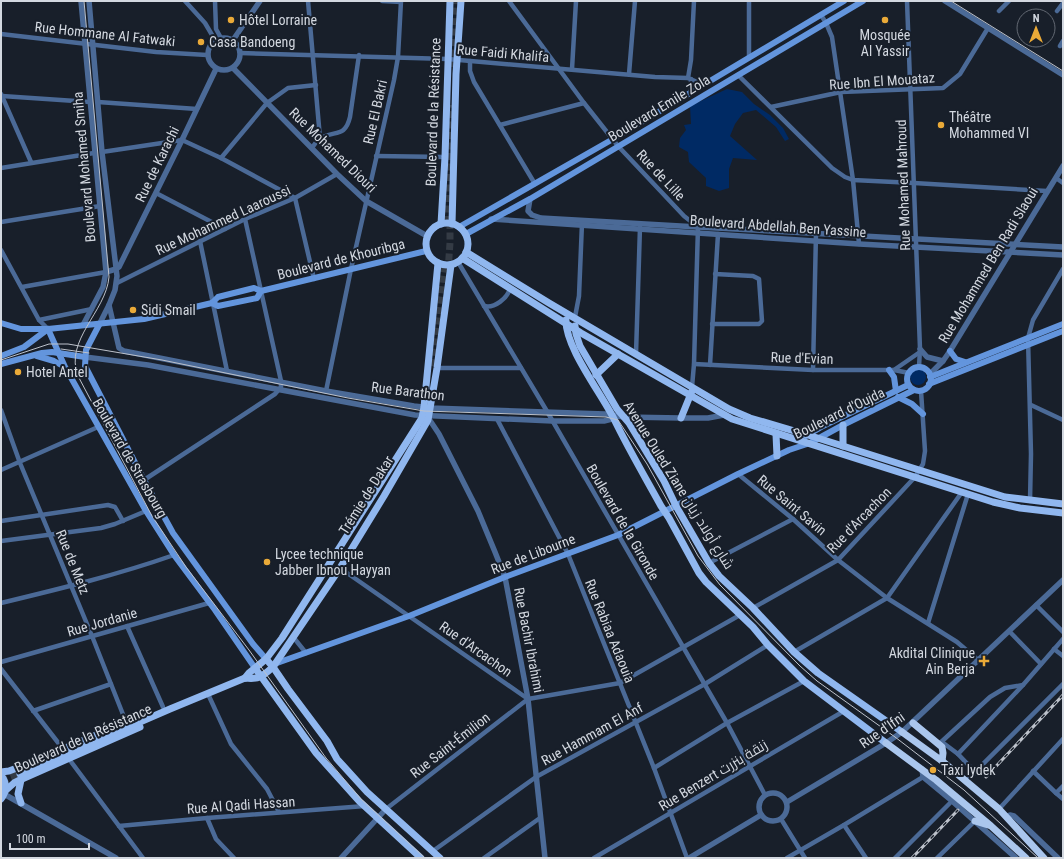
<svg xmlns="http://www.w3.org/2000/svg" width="1064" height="859" font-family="'Roboto Condensed',Cairo,sans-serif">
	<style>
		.green { fill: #002a64 }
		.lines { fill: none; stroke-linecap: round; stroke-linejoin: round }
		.primary-tunnel { stroke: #343b45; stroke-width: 7; stroke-dasharray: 7 3.5; stroke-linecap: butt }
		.minor { stroke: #4b6a97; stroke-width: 4.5 }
		.tertiary { stroke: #4b6a97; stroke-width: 5.5 }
		.secondary { stroke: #6395dd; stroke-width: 6 }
		.primary { stroke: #90b7ef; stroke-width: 7 }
		.trunk { stroke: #aac6ed; stroke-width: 7 }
		.tram { stroke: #bdc2cb; stroke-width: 1 }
		.rail-casing { stroke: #bdc2cb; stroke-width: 3 }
		.rail { stroke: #181f2a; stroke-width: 1.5; stroke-dasharray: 4.5; stroke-linecap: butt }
		.poi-dot { fill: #eaaa38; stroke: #181f2a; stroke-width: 1.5 }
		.labels { text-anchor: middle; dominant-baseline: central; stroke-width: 4; stroke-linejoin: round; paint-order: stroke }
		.poi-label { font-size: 14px; fill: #d3d8e0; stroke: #181f2a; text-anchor: start }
		.street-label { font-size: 14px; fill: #d3d8e0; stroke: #181f2a }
	</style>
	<rect width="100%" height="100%" fill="#181f2a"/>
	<!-- green -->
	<g class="green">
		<polygon points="727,89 742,92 754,104 770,115 783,128 789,139 785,141 776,127 756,110 743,113 735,124 730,136 757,160 733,158 729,169 729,188 719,191 706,186 706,178 689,162 688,152 679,147 680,138 686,130 684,125 691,124 690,106"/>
		<circle cx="918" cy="377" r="8"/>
	</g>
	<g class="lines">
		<!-- primary-tunnel -->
		<g class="primary-tunnel">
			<polyline points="451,67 455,1"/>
			<polyline points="447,223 450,105"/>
			<polyline points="448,271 450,243 450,217"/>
			<polyline points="431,366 444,263"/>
			<polyline points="1,781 20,774"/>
		</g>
		<!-- minor -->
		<g class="minor">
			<polyline points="185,1 205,23 215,40"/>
			<polyline points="215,1 216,29 221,38"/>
			<polyline points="308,1 320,138"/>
			<polyline points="382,1 401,2"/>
			<polyline points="509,1 584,103 618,146 684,216 698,227 694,364 692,387"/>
			<polyline points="749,1 749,58"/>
			<polyline points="907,1 920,349 919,367"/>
			<polyline points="999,11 1009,1"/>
			<polyline points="1057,11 1063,3"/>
			<polyline points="821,15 826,23 832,37 853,180 859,244"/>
			<polyline points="1,34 156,52 207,55"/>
			<polyline points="1060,46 1063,41"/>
			<polyline points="240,53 448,59 655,77 688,78 704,85"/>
			<polyline points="470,61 470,71 474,82 535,184"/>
			<polyline points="572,69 576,1"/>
			<polyline points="629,74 635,1"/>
			<polyline points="738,75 832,168 845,177 853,180 914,183 1047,191"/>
			<polyline points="688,78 691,60 694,1"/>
			<polyline points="691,79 691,92"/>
			<polyline points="1,94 31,162"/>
			<polyline points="2,96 90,102"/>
			<polyline points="98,102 197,109"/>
			<polyline points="771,107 841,92 943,88 960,74 988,28"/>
			<polyline points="500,125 584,103"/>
			<path d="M312,148C314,145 317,140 321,138C335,130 345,138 350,117L359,55"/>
			<polyline points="102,152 182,140 221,158 295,198 314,279"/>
			<polyline points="376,156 445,157"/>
			<polyline points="221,158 267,103 288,88 316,85"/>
			<polyline points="1,168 94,153"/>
			<polyline points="1056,178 1063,183"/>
			<polyline points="156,193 225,229"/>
			<polyline points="1,222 100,206"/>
			<polyline points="200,241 227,371"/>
			<polyline points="1,250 39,320 48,329"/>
			<polyline points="458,262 548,413 727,723 765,795"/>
			<polyline points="117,283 245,219 295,198 337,174"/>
			<polyline points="22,287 106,272"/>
			<path d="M484,306C494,309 508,298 510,288"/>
			<polyline points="575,317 579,296 582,223"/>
			<polyline points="39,320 92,309"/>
			<polyline points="712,324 759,324 762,321 759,279 753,276 715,274"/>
			<polyline points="636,354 640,227"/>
			<polyline points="694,364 813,370 894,370 909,373"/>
			<polyline points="710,365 718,234"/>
			<polyline points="437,368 521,368"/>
			<polyline points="813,370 816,233"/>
			<polyline points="894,370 920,352"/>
			<polyline points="326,391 351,269 394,80 398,57 401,1"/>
			<polyline points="1031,405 1063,420"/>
			<polyline points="1,410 20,463 92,636 126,722"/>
			<polyline points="497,419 568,554 654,768 687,858"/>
			<polyline points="1,470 98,427"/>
			<polyline points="738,474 793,519 838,560 887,598 957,642 978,660"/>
			<polyline points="144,480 275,394 281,387 281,381 245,219"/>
			<polyline points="1030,501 1031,454 1028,338 1033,320 1063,269"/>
			<polyline points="1,521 108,505 115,507 123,521"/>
			<polyline points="1,541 101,528 115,524 146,511"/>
			<polyline points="709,563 793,519"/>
			<polyline points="340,568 528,699 620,683 740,615"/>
			<path d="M1,603C59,589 117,575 174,555"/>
			<polyline points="1036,605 1063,632"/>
			<polyline points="753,608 838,560 915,477 923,464 925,451 921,391"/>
			<polyline points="928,623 968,494"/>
			<polyline points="127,626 163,707"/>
			<polyline points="1009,631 1041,664"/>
			<polyline points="294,638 306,653"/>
			<polyline points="1054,649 1063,656"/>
			<polyline points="794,652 887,598 962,492"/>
			<polyline points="1,662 209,603"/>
			<polyline points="1,669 63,749"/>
			<polyline points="208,694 231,744 267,789 279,812"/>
			<polyline points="33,711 111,684"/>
			<polyline points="942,742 958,754 976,773"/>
			<polyline points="939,744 990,697 1005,688 1023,685"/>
			<polyline points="958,754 1023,685 1063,639"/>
			<polyline points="69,759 143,858"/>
			<polyline points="654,768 727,723 804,681"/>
			<polyline points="1033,771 1056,793 1063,786"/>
			<polyline points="966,781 1063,684"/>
			<polyline points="1056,793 1063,799"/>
			<polyline points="386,809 528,699"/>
			<polyline points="999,809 1063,739"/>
			<polyline points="207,818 216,839 234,858"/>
			<polyline points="781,819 805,858"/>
			<polyline points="844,825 866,858"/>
			<polyline points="119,826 207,818 365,806"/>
			<polyline points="433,851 536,777 705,684 768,645"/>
			<polyline points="484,858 540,818"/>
			<polyline points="594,858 844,711"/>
			<polyline points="787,858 844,825 923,777"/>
			<polyline points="895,858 952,801"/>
			<polyline points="937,858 975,821"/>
		</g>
		<!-- tertiary -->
		<g class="tertiary">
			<polyline points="81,1 106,272 103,287 83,325"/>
			<polyline points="89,1 102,152 117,276 115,290 109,305 119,348 124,351 326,391 414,406 431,408 605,414 624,417 681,418 708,418 724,415"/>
			<polyline points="945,1 1063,75"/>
			<circle cx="224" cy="54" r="16"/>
			<polyline points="233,40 260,1"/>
			<polyline points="233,68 337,174 366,201 427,236"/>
			<polyline points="530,199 528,211 532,215 541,218 698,227 1063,247"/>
			<polyline points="491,219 859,244 1063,255"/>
			<polyline points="106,272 116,269 119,267 182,140 216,69"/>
			<polyline points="99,325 109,305"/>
			<polyline points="920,349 927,357 943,361"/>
			<polyline points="85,357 148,365 415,415 552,421 604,421 616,418"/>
			<polyline points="930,374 943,361 950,351 1063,166"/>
			<polyline points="429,419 439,434 478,511 495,552 505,577 528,699 545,858"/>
			<polyline points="922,769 923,777 952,801 1016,858"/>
			<circle cx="773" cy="807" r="14"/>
			<polyline points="4,794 116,858"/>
			<polyline points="787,802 886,743 902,732 1063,580"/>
			<polyline points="1006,817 1010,815 1014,816 1058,858"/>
			<polyline points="341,858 386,809"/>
			<polyline points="689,858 761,815"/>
		</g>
		<!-- secondary -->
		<g class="secondary">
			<polyline points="459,227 613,139 844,1"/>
			<polyline points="466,234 530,199 863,1"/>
			<polyline points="212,303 218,306 257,298 261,291"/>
			<polyline points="1,323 21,329 48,329 144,319 212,303 218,297 254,288 261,291 426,251"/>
			<polyline points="99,325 86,350 85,366 144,480 173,533 253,644 266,659"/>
			<polyline points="48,329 65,367 146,511 174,555 215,610 255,668"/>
			<polyline points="950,351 956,359 965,362"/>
			<polyline points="1,356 24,347 48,329"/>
			<polyline points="37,356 54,361 63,366"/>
			<polyline points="1,364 42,353 52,352 85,357"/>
			<circle cx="919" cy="379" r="12"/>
			<polyline points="889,370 894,377 896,391"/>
			<polyline points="930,377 1063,324"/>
			<polyline points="929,384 1063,331"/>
			<polyline points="898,397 912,404 923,414"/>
			<polyline points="806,436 823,426 908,385"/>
			<polyline points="277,663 409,616 505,577 618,535 738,474 789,450 810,443 843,425 914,390"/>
		</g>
		<!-- primary -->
		<g class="primary">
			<circle cx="447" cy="244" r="21"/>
			<polyline points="441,224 445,157 450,1"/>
			<polyline points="452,224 456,74 461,1"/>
			<polyline points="466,252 549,303 729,409 750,418 808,435 1005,497 1063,504"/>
			<polyline points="462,258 581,333 732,419 993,502 1020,508 1063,513"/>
			<path d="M566,320C565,347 601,393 614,419C628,448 645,477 661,506L669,518L699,573L706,582L753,627L768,645L804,681L886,743"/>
			<polyline points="575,326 576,334 580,346 617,409 629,423 664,481 676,506 709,563 719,576 753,608 794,652 818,673 902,732"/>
			<polyline points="596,375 618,354"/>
			<polyline points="681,418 692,391"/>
			<polyline points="843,425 843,446"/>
			<polyline points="776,434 777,456"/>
			<polyline points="266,659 273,667 288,689 327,741 337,759 367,792 440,858"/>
			<polyline points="255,668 316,753 359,801 421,858"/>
			<polyline points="245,678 249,673 266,659 282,638 422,418 424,407 438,263"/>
			<polyline points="1,772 9,771 25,765 139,717"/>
			<path d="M20,774L170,709L245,678C259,680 263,676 273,667L340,568L384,496L428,420L437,368L451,265"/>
			<path d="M1,775C7,783 7,791 1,799"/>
			<polyline points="21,780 18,794 21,803"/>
			<polyline points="5,791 14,783 22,779 140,727"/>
		</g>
		<!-- trunk -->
		<g class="trunk">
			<polyline points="913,723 942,747 943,753 942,761"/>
			<polyline points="902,732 942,761 999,809 1044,858"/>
			<polyline points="886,743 936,780 991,826 1026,858"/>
			<polyline points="975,821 988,825"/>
		</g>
		<!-- tram -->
		<g class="tram">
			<path d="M84,1L109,277C106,312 64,340 78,376L152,516L186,567L249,650L326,758L361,799L425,858"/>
			<polyline points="951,1 1063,71"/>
			<polyline points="61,349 89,353"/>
			<polyline points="1,360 49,344 68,344 162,360 348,398 424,411 606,417 618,420 647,464 698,556 720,585 800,666 817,681 895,737 964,790 1038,858"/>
		</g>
		<!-- rail casing -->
		<g class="rail-casing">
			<g id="rail">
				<polyline points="986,777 1063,695"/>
				<polyline points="912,858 958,810"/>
			</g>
		</g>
		<!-- rail -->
		<use href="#rail" class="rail"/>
	</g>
	<!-- markers -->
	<g class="poi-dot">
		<circle cx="231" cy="20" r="4"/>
		<circle cx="885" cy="20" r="4"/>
		<circle cx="201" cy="42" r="4"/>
		<circle cx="941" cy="125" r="4"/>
		<circle cx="133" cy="310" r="4"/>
		<circle cx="18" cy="372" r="4"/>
		<circle cx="267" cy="562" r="4"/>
		<path d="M982 655h4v4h4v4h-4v4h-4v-4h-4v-4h4z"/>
		<circle cx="933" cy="770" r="4"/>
	</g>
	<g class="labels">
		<!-- poi labels -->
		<g class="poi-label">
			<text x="239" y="20">Hôtel Lorraine</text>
			<text x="885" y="35" text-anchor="middle">Mosquée<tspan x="885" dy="16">Al Yassir</tspan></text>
			<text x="209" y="42">Casa Bandoeng</text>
			<text x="949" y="117">Théâtre<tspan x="949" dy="16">Mohammed VI</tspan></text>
			<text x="141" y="310">Sidi Smail</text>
			<text x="26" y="372">Hotel Antel</text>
			<text x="275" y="554">Lycee technique<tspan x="275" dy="16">Jabber Ibnou Hayyan</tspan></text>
			<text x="975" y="653" text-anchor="end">Akdital Clinique<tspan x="975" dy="16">Ain Berja</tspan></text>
			<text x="941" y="770">Taxi lydek</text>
		</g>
		<!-- street labels -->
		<g class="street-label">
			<text transform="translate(105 34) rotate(6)">Rue Hommane Al Fatwaki</text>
			<text transform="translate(503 53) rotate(5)">Rue Faidi Khalifa</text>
			<text transform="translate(882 81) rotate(-4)">Rue Ibn El Mouataz</text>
			<text transform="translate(659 108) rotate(-31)">Boulevard Emile Zola</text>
			<text transform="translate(375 112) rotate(-77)">Rue El Bakri</text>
			<text transform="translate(433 112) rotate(-88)">Boulevard de la Résistance</text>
			<text transform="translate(333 150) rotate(44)">Rue Mohamed Diouri</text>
			<text transform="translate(157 164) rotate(-64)">Rue de Karachi</text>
			<text transform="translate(84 167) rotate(-95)">Boulevard Mohamed Smiha</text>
			<text transform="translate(661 175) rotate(47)">Rue de Lille</text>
			<text transform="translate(903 185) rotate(-92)">Rue Mohamed Mahroud</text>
			<text transform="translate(223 220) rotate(-25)">Rue Mohammed Laaroussi</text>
			<text transform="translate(778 226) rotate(4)">Boulevard Abdellah Ben Yassine</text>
			<text transform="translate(341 259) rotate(-14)">Boulevard de Khouribga</text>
			<text transform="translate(988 265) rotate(-59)">Rue Mohammed Ben Radi Slaoui</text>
			<text transform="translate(802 358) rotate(2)">Rue d'Evian</text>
			<text transform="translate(408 391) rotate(7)">Rue Barathon</text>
			<text transform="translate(839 413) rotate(-26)">Boulevard d'Oujda</text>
			<text transform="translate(130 458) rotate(60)">Boulevard de Strasbourg</text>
			<text transform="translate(679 485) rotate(58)">Avenue Ouled Ziane شارع أولاد زيان</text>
			<text transform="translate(366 495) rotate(-58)">Trémie de Dakar</text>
			<text transform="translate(792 505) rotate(40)">Rue Saint Savin</text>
			<text transform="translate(859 520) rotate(-46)">Rue d'Arcachon</text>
			<text transform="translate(623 522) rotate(60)">Boulevard de la Gironde</text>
			<text transform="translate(533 554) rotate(-21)">Rue de Libourne</text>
			<text transform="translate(73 562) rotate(68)">Rue de Metz</text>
			<text transform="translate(102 622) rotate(-16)">Rue Jordanie</text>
			<text transform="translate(610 631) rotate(68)">Rue Rabiaa Adaouia</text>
			<text transform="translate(529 640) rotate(79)">Rue Bachir Ibrahimi</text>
			<text transform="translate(476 649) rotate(35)">Rue d'Arcachon</text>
			<text transform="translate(882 730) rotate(-35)">Rue d'Ifni</text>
			<text transform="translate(592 734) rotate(-29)">Rue Hammam El Anf</text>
			<text transform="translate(83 738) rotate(-24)">Boulevard de la Résistance</text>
			<text transform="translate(450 745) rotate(-38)">Rue Saint-Émilion</text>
			<text transform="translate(713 775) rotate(-31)">Rue Benzert زنقة بنزرت</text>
			<text transform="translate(241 805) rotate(-4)">Rue Al Qadi Hassan</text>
		</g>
	</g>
	<!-- border -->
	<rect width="1064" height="859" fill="none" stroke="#d3d8e0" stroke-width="4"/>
	<!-- north arrow -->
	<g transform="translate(1036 28)"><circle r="19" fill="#181f2a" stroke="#636973"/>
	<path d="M0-3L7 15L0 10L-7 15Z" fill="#eaaa38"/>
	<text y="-6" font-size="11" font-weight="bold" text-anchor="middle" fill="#d3d8e0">N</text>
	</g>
	<!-- scale -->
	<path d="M10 843v6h79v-6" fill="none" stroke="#d3d8e0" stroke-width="2"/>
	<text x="16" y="843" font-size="12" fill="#d3d8e0" stroke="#181f2a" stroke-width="3" paint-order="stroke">100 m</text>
</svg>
